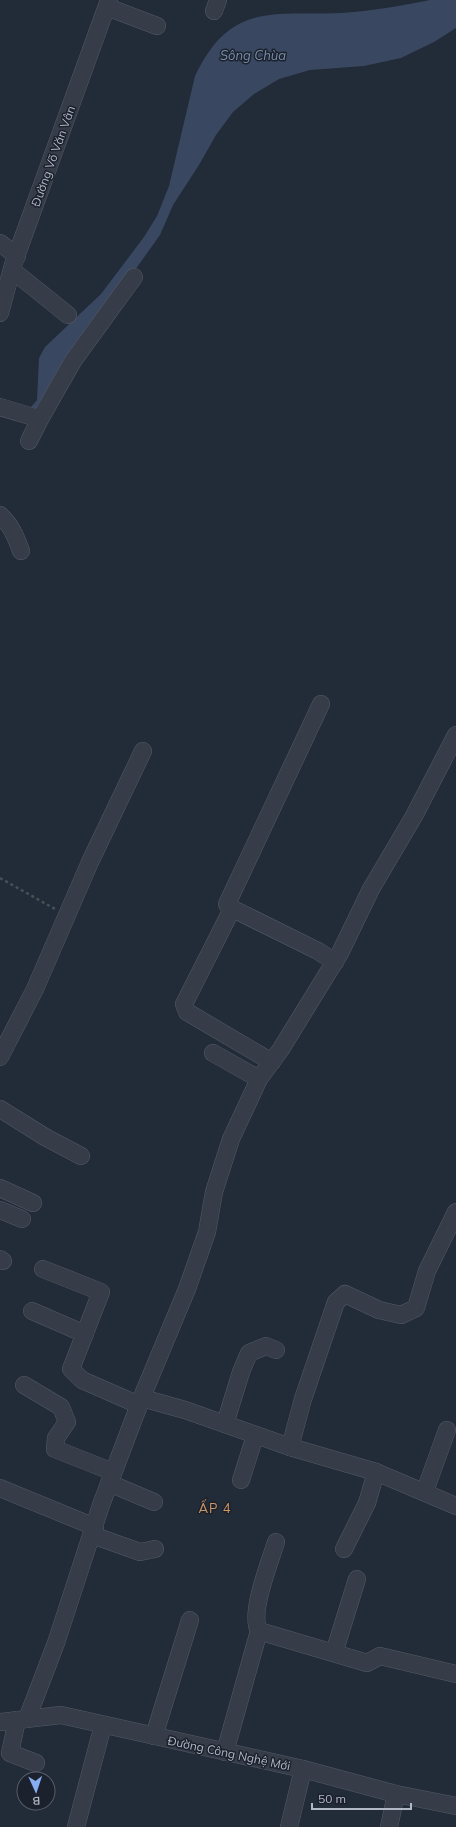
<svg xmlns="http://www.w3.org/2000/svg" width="456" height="1827" font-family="Mulish,sans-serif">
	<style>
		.water { fill: #394860 }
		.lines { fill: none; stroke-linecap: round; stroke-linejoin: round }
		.minor-casing { stroke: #545a66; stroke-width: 18 }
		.path { stroke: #425356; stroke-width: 2.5; stroke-dasharray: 3 3; stroke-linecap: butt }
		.minor { stroke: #363d48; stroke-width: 17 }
		.labels { text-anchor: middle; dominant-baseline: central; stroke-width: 3; stroke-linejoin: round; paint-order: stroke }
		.street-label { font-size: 12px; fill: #b1b7c4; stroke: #1b222d }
		.water-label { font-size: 13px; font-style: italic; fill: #7a8dab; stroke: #1b222d }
		.neighbourhood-label { font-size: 13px; letter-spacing: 1px; fill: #cd9663; stroke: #1b222d }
	</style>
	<rect width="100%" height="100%" fill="#222b38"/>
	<!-- water -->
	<path class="water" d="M430,0H456V28L434,42L401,58L364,66L310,70L279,79L254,94L233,112L216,135L199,165L173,205L160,235L130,277L43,411L30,408L37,400L39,358L45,347L101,294L144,237L157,216L169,186L195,76C231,1 273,16 342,13C372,11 400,6 430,0Z"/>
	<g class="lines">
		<!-- minor casing -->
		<g class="minor-casing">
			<g id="minor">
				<polyline points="107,7 157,26"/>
				<polyline points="214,11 218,0"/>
				<polyline points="0,243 17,256"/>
				<polyline points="12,270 68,315"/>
				<polyline points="0,313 13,265 109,0"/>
				<polyline points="0,407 40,419 73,361 134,277"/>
				<polyline points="29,441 40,419"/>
				<path d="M0,515C11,525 16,537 21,551"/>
				<polyline points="321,704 227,904 229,907 318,951 335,962"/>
				<polyline points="232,909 184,1004 187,1012 272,1062"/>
				<polyline points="213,1053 259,1079"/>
				<polyline points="0,1057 35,989 90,862 143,751"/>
				<polyline points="0,1109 45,1137 81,1156"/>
				<polyline points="0,1188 33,1203"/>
				<polyline points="0,1210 22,1219"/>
				<polyline points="0,1259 3,1261"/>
				<polyline points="43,1269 101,1292 71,1369 82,1380 139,1405"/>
				<polyline points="32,1311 85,1334"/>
				<polyline points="24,1385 61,1407 67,1422 56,1438 55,1449 113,1472"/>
				<polyline points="142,1398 185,1410 290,1447 376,1472 456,1506"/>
				<polyline points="225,1424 241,1372 249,1353 266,1346 276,1350"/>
				<polyline points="290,1447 303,1399 336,1302 345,1294 379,1310 401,1315 416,1308 427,1271 456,1212"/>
				<polyline points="241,1480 255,1436"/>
				<polyline points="109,1483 154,1502"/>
				<polyline points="0,1488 95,1527"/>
				<polyline points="425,1491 447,1430"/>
				<polyline points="92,1535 140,1552 155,1549"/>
				<path d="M276,1542C270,1562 249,1613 259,1631L367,1663L380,1656L456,1674"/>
				<polyline points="344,1549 367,1503 376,1472"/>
				<polyline points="334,1653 357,1579"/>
				<polyline points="27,1719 56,1643 101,1505 144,1392 187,1289 207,1232 214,1192 231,1139 259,1079 281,1049 340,953 371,889 414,816 456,735"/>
				<polyline points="17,1720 10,1753 36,1763"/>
				<polyline points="0,1722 61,1715 303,1769 396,1794 456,1806"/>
				<polyline points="154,1736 190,1620"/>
				<polyline points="225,1752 259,1631"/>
				<polyline points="76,1827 103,1725"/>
				<polyline points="289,1827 303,1769"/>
				<polyline points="389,1827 396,1794"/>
			</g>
		</g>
		<!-- path -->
		<polyline class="path" points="0,878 55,909"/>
		<!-- minor -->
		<use href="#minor" class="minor"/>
	</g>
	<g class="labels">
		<!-- street labels -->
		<g class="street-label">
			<text transform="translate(53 156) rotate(-70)">Đường Võ Văn Vân</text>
			<text transform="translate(229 1753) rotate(12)">Đường Công Nghệ Mới</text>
		</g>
		<!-- water labels -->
		<g class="water-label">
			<text x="253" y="55">Sông Chùa</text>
		</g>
		<!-- neighbourhood labels -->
		<g class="neighbourhood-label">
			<text x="215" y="1508">ẤP 4</text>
		</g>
	</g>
	<!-- north arrow -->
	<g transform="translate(36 1791) rotate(177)"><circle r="19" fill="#1b222d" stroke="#575e69"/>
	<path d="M0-3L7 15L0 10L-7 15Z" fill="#89adf1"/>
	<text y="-6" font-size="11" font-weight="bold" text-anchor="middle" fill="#b1b7c4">B</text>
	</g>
	<!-- scale -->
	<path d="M312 1803v6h99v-6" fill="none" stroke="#b1b7c4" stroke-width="2"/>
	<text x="318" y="1803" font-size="12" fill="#b1b7c4" stroke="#1b222d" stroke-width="3" paint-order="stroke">50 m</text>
</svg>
